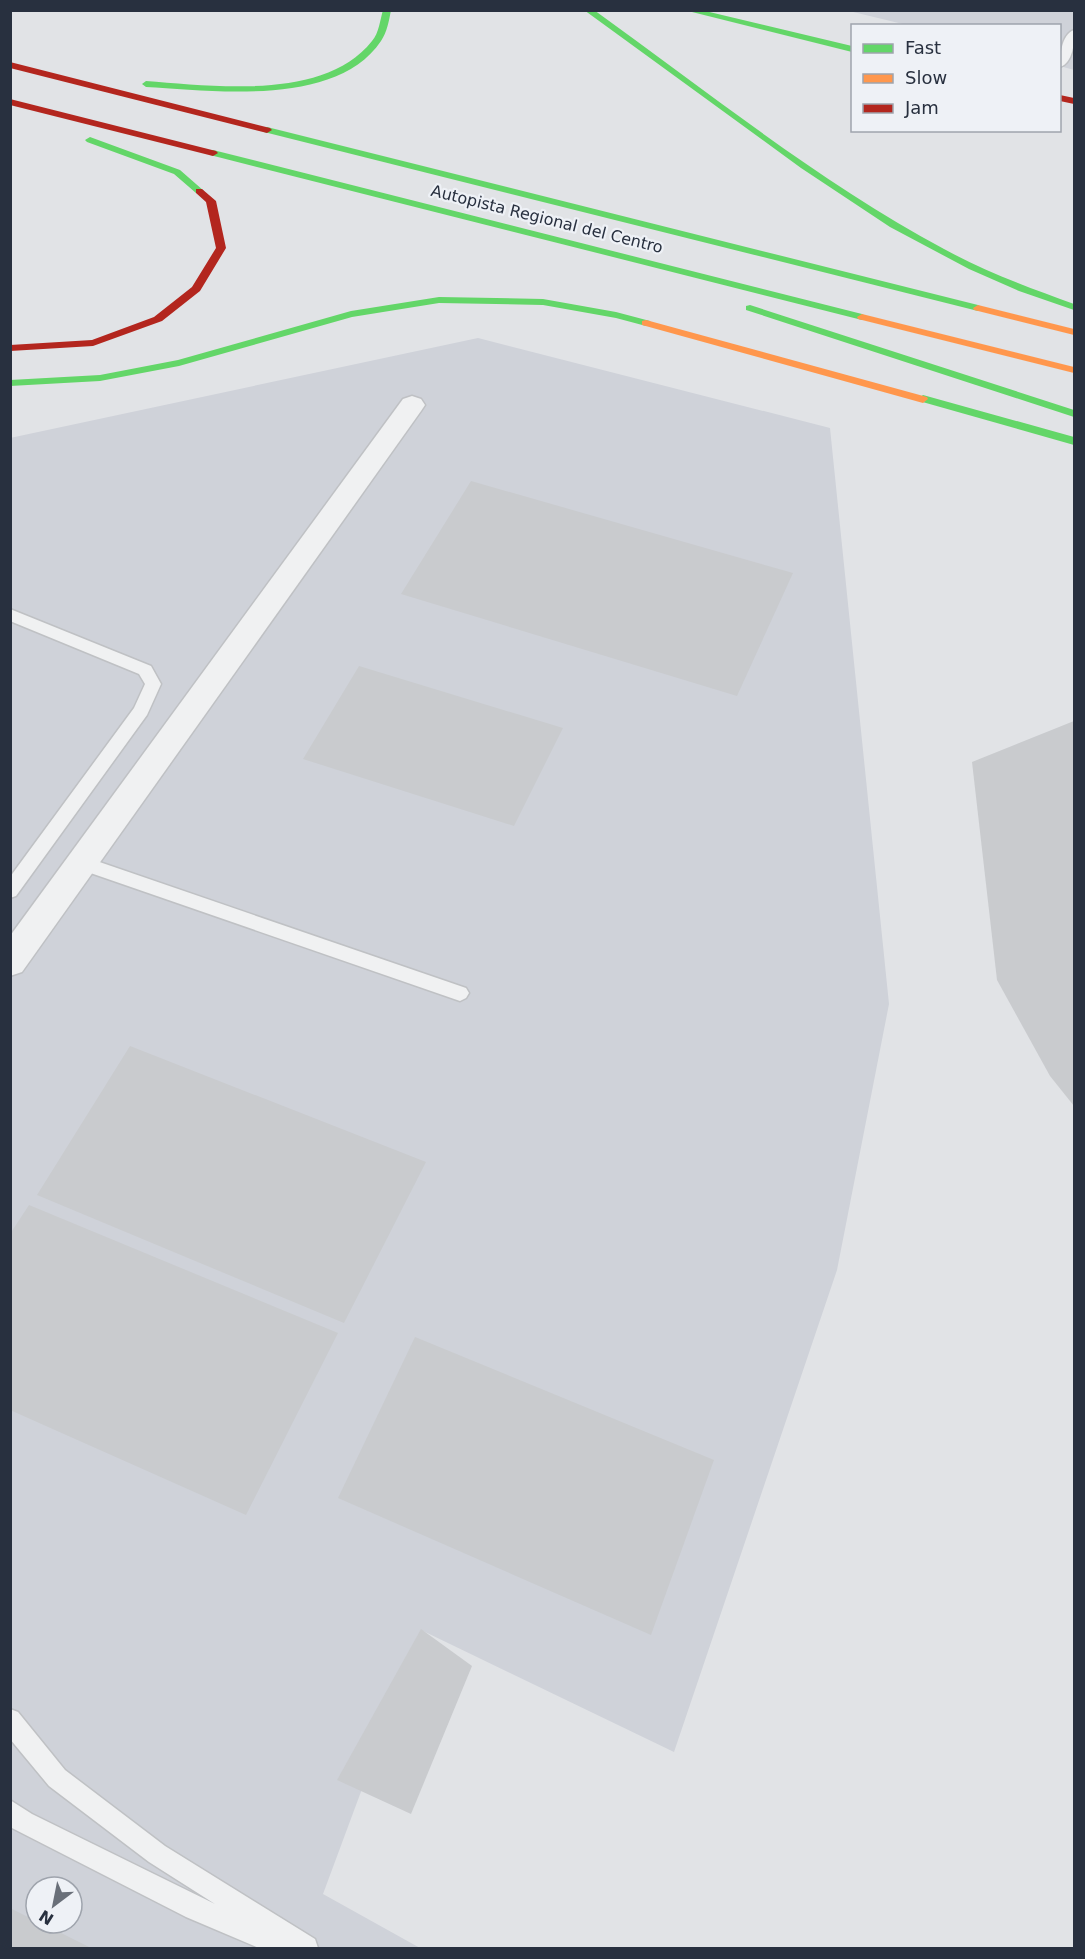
<svg xmlns="http://www.w3.org/2000/svg" width="1085" height="1959" font-family="'DejaVu Sans',sans-serif">
	<style>
		.built { fill: #cfd2d9; fill-rule: evenodd }
		.building { fill: #c9cbce }
		.lines { fill: none; stroke-linecap: round; stroke-linejoin: round }
		.lane-casing { stroke: #bfc1c4; stroke-width: 3 }
		.street-casing { stroke: #bfc1c4; stroke-width: 3 }
		.lane { fill: #f0f1f2; fill-rule: evenodd }
		.street { fill: #f0f1f2; fill-rule: evenodd }
		.fast { fill: #63d668; fill-rule: evenodd }
		.slow { fill: #ff974d; fill-rule: evenodd }
		.jam { fill: #b3261e; fill-rule: evenodd }
		.labels { text-anchor: middle; dominant-baseline: central; stroke-width: 4.5; stroke-linejoin: round; paint-order: stroke }
		.far-street-label { font-size: 16px; fill: #28303f; stroke: #eef1f6 }
	</style>
	<rect width="100%" height="100%" fill="#e1e3e6"/>
	<!-- built -->
	<g class="built">
		<polygon points="849,11 1074,11 1074,70 1060,66 1060,26 907,25"/>
		<path d="M478,338L830,428L889,1004L837,1270L674,1752L421,1630L323,1894L420,1948H11L10,438ZM36,1887H72V1923H36Z"/>
	</g>
	<!-- building -->
	<g class="building">
		<polygon points="471,481 793,573 737,696 401,594"/>
		<polygon points="359,666 563,728 514,826 303,759"/>
		<polygon points="1074,721 1074,1106 1050,1076 997,980 972,762"/>
		<polygon points="130,1046 426,1162 344,1323 37,1195"/>
		<polygon points="29,1205 338,1333 246,1515 10,1410 10,1234"/>
		<polygon points="415,1337 714,1460 651,1635 338,1498"/>
		<polygon points="421,1629 472,1666 411,1814 337,1780"/>
		<polygon points="10,1908 36,1921 36,1923 41,1923 91,1948 10,1948"/>
	</g>
	<g class="lines">
		<!-- lane casing -->
		<g class="lane-casing">
			<g id="lane">
				<path d="M1074,30C1075,41 1073,63 1060,67C1060,55 1061,35 1074,30Z"/>
				<polygon points="10,609 151,666 161,684 147,715 16,896 10,898 10,877 134,708 145,684 139,674 10,621"/>
				<polygon points="82,856 466,988 469,993 466,998 460,1001 76,868 73,863 76,858"/>
				<polygon points="10,1709 18,1712 65,1770 165,1846 315,1939 318,1948 259,1948 186,1917 10,1827 10,1800 32,1814 215,1904 149,1862 49,1786 10,1739"/>
			</g>
		</g>
		<!-- street casing -->
		<g class="street-casing">
			<polygon id="street" points="412,396 421,399 425,405 421,411 22,972 10,976 10,936 403,399"/>
		</g>
		<!-- lane -->
		<use href="#lane" class="lane"/>
		<!-- street -->
		<use href="#street" class="street"/>
		<!-- fast -->
		<g class="fast">
			<path d="M383,10H391C389,21 387,32 381,41C337,107 214,91 146,87L142,84L146,81C214,86 325,101 372,41C379,33 380,20 383,10Z"/>
			<path d="M584,10H594C709,93 820,182 944,249C986,272 1030,288 1074,304V310L1019,291L969,269L890,227L801,168Z"/>
			<polygon points="684,10 701,10 852,46 852,52"/>
			<polygon points="267,127 978,305 983,308 978,311 264,132 262,130"/>
			<polygon points="90,137 180,170 204,191 196,193 174,174 87,142 85,140"/>
			<polygon points="213,150 862,314 867,317 862,320 210,155 210,151"/>
			<polygon points="439,297 543,299 616,312 650,321 651,323 646,326 616,318 543,305 439,303 352,317 179,366 100,381 10,386 10,380 100,375 178,360 351,311"/>
			<polygon points="750,305 1074,410 1074,417 746,310 746,306"/>
			<polygon points="923,395 1074,437 1074,445 919,401 918,399"/>
		</g>
		<!-- slow -->
		<g class="slow">
			<polygon points="978,305 1074,329 1074,335 974,310 973,308"/>
			<polygon points="862,314 1074,367 1074,373 858,319 857,317"/>
			<polygon points="646,320 927,397 928,399 923,403 642,325 642,321"/>
		</g>
		<!-- jam -->
		<g class="jam">
			<polygon points="10,62 270,128 272,130 267,133 10,68"/>
			<polygon points="1060,95 1074,98 1074,104 1060,101"/>
			<polygon points="10,99 216,151 218,153 213,156 10,105"/>
			<polygon points="196,189 202,189 216,201 226,248 200,291 162,321 93,346 10,351 10,345 92,340 154,317 192,287 216,248 206,202 196,193"/>
		</g>
	</g>
	<g class="labels">
		<!-- far-street labels -->
		<g class="far-street-label">
			<text transform="translate(547 219) rotate(14)">Autopista Regional del Centro</text>
		</g>
	</g>
	<!-- border -->
	<rect width="1085" height="1959" fill="none" stroke="#28303f" stroke-width="24"/>
	<!-- legend -->
	<rect x="851" y="24" width="210" height="108" fill="#eef1f6" stroke="#9fa4ad" stroke-width="1.5"/>
	<rect x="863" y="44" width="30" height="9" fill="#63d668" stroke="#9fa4ad" stroke-width="1.5"/>
	<text x="905" y="54" font-size="18" fill="#28303f">Fast</text>
	<rect x="863" y="74" width="30" height="9" fill="#ff974d" stroke="#9fa4ad" stroke-width="1.5"/>
	<text x="905" y="84" font-size="18" fill="#28303f">Slow</text>
	<rect x="863" y="104" width="30" height="9" fill="#b3261e" stroke="#9fa4ad" stroke-width="1.5"/>
	<text x="905" y="114" font-size="18" fill="#28303f">Jam</text>
	<!-- north arrow -->
	<g transform="translate(54 1905) rotate(212)"><circle r="28" fill="#eef1f6" stroke="#9fa4ad" stroke-width="1.5"/>
	<path d="M0-4.5L10 22L0 15L-10 22Z" fill="#696f79"/>
	<text y="-9" font-size="16" font-weight="bold" text-anchor="middle" fill="#28303f">N</text>
	</g>
</svg>
